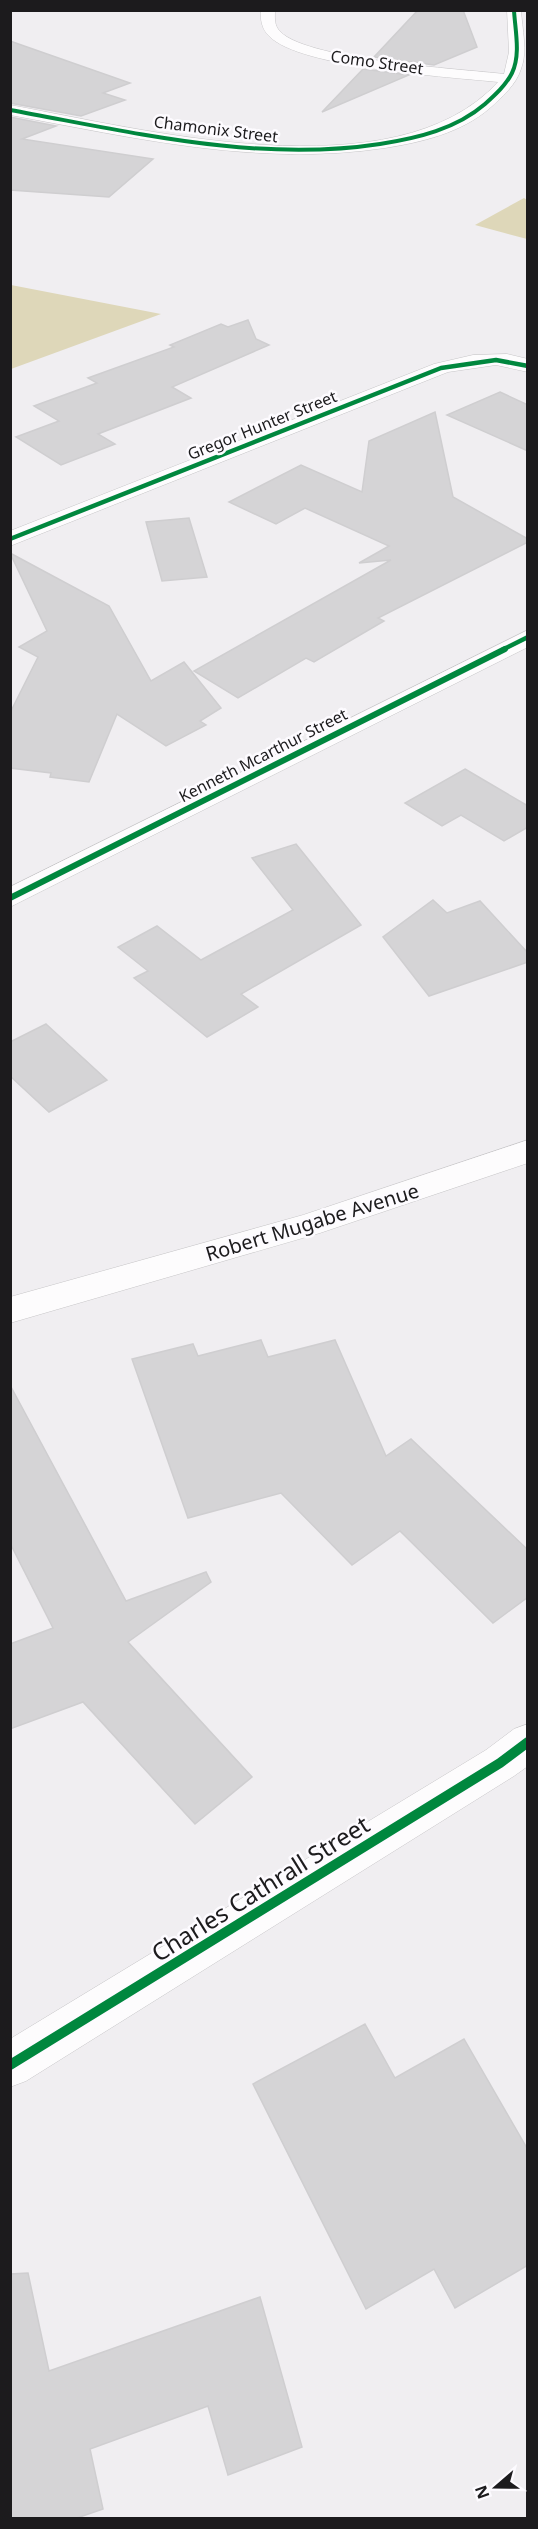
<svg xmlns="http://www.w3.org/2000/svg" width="538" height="2529" font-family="'Noto Sans',sans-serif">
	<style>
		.green { fill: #ded7b9 }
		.building { fill: #d5d4d6; stroke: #cfced0; stroke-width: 1.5 }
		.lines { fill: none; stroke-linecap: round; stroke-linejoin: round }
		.street-casing { stroke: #c7c6c8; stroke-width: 1 }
		.secondary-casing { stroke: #c7c6c8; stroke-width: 1 }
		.street { fill: #fdfcfd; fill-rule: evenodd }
		.secondary { fill: #fdfcfd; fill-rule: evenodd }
		.cycleway-far3-casing { stroke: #fdfbff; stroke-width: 5 }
		.cycleway-far2-casing { stroke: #fdfbff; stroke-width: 7 }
		.cycleway-far1-casing { stroke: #fdfbff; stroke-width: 9 }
		.cycleway-casing { stroke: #fdfbff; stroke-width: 14 }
		.cycleway-far3 { stroke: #00873e; stroke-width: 4 }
		.cycleway-far2 { stroke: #00873e; stroke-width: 4.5 }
		.cycleway-far1 { stroke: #00873e; stroke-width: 6 }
		.cycleway { stroke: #00873e; stroke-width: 10 }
		.labels { text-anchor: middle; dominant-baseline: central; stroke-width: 5; stroke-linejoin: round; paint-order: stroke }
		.far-street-label { font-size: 16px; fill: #1c1b1d; stroke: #fdfbff }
		.street-label { font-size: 20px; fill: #1c1b1d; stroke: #fdfbff }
		.near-street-label { font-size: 24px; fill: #1c1b1d; stroke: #fdfbff }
	</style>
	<rect width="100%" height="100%" fill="#f0eef1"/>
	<!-- green -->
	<g class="green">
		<polygon points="524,198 527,200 527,239 475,225"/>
		<polygon points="11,285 161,314 11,369"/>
	</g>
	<!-- building -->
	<g class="building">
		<polygon points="418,10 463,10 477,47 434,65 374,57"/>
		<polygon points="10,41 130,83 103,93 125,100 81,116 10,103"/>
		<polygon points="363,69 409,75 322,112"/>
		<polygon points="10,117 56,126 22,139 153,159 109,197 10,190"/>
		<polygon points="248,320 256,339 269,345 172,387 191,398 98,434 115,444 61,465 16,437 59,421 34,406 97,383 88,378 174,347 170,345 221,324 228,327"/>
		<polygon points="500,392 528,405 528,451 447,415"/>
		<polygon points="435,412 453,497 528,539 528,542 378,618 384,621 314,662 306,658 238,698 194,671 391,560 359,563 389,546 305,508 276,524 229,502 301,465 362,492 369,441"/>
		<polygon points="189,518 207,577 162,581 146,522"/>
		<polygon points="10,553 109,606 151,681 184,662 221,708 200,721 206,725 166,746 117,714 89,782 50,777 51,773 10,768 10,713 38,657 19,647 47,631"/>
		<polygon points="465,769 528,806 528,827 504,841 461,815 442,826 405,803"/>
		<polygon points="296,844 361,925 241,994 258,1007 207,1037 134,978 148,971 118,947 157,926 201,960 293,910 252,858"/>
		<polygon points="433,900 447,913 480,901 528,953 528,962 429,996 383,937"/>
		<polygon points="46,1024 107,1080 49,1112 10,1076 10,1042"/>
		<polygon points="261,1340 268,1357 335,1340 386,1456 411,1439 528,1550 528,1597 493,1623 400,1531 352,1565 281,1493 188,1518 132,1359 193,1344 198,1356"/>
		<polygon points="10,1385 126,1601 206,1572 211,1582 128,1642 252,1777 195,1824 83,1702 10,1729 10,1644 53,1628 10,1543"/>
		<polygon points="365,2024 395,2078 464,2039 528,2150 528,2265 455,2308 434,2269 366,2309 253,2084"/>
		<polygon points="28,2273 49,2371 260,2297 302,2447 228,2475 208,2406 90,2449 103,2509 77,2518 10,2518 10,2274"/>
	</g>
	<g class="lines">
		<!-- street casing -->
		<g class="street-casing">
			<g id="street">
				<path d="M261,10H275C275,17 274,23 278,29C299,60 463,69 504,74L509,52L507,10H521C522,29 528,51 521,69C516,85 502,97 490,108C461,133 422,142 385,148C258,167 135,138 10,115V105C142,129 395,195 498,82C451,77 300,68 269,36C262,29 260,20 261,10Z"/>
				<polygon points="507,354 528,359 528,372 496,365 448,372 10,546 10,531 434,364 473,355"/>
				<polygon points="528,630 528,647 10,907 10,887"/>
				<polygon points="528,1724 528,1766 514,1776 26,2081 10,2087 10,2039 486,1750 514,1729"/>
			</g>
		</g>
		<!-- secondary casing -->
		<g class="secondary-casing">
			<polygon id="secondary" points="528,1140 528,1163 320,1233 10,1323 10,1297 303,1215"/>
		</g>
		<!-- street -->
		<use href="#street" class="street"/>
		<!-- secondary -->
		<use href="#secondary" class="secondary"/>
		<!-- cycleway-far3 casing -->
		<g class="cycleway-far3-casing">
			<path id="cycleway-far3" d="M10,110C132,132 256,163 380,144C418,138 456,129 485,104C495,95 506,85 512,73C521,54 515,30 514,10"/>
		</g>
		<!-- cycleway-far2 casing -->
		<g class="cycleway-far2-casing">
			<g id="cycleway-far2">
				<polyline points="10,539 441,368 496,360 528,366"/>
				<polyline points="502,650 528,637"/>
			</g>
		</g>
		<!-- cycleway-far1 casing -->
		<g class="cycleway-far1-casing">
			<polyline id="cycleway-far1" points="10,898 505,649"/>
		</g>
		<!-- cycleway casing -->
		<g class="cycleway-casing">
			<polyline id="cycleway" points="10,2065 500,1763 528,1742"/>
		</g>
		<!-- cycleway-far3 -->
		<use href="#cycleway-far3" class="cycleway-far3"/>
		<!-- cycleway-far2 -->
		<use href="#cycleway-far2" class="cycleway-far2"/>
		<!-- cycleway-far1 -->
		<use href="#cycleway-far1" class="cycleway-far1"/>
		<!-- cycleway -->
		<use href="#cycleway" class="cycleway"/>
	</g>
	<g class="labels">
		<!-- far-street labels -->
		<g class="far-street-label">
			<text transform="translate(377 62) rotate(8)">Como Street</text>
			<text transform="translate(216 129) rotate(7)">Chamonix Street</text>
			<text transform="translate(262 425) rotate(-22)">Gregor Hunter Street</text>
			<text transform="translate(263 755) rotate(-27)">Kenneth Mcarthur Street</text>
		</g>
		<!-- street labels -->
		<g class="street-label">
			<text transform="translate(312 1222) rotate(-17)">Robert Mugabe Avenue</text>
		</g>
		<!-- near-street labels -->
		<g class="near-street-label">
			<text transform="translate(260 1888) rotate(-32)">Charles Cathrall Street</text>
		</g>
	</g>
	<!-- border -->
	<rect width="538" height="2529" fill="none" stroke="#1c1b1d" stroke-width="24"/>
	<!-- north arrow -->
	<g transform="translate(496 2487) rotate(250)" stroke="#fdfbff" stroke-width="4.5" paint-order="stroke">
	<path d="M0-4.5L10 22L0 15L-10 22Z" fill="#1c1b1d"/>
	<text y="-9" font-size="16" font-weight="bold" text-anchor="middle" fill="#1c1b1d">N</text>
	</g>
</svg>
